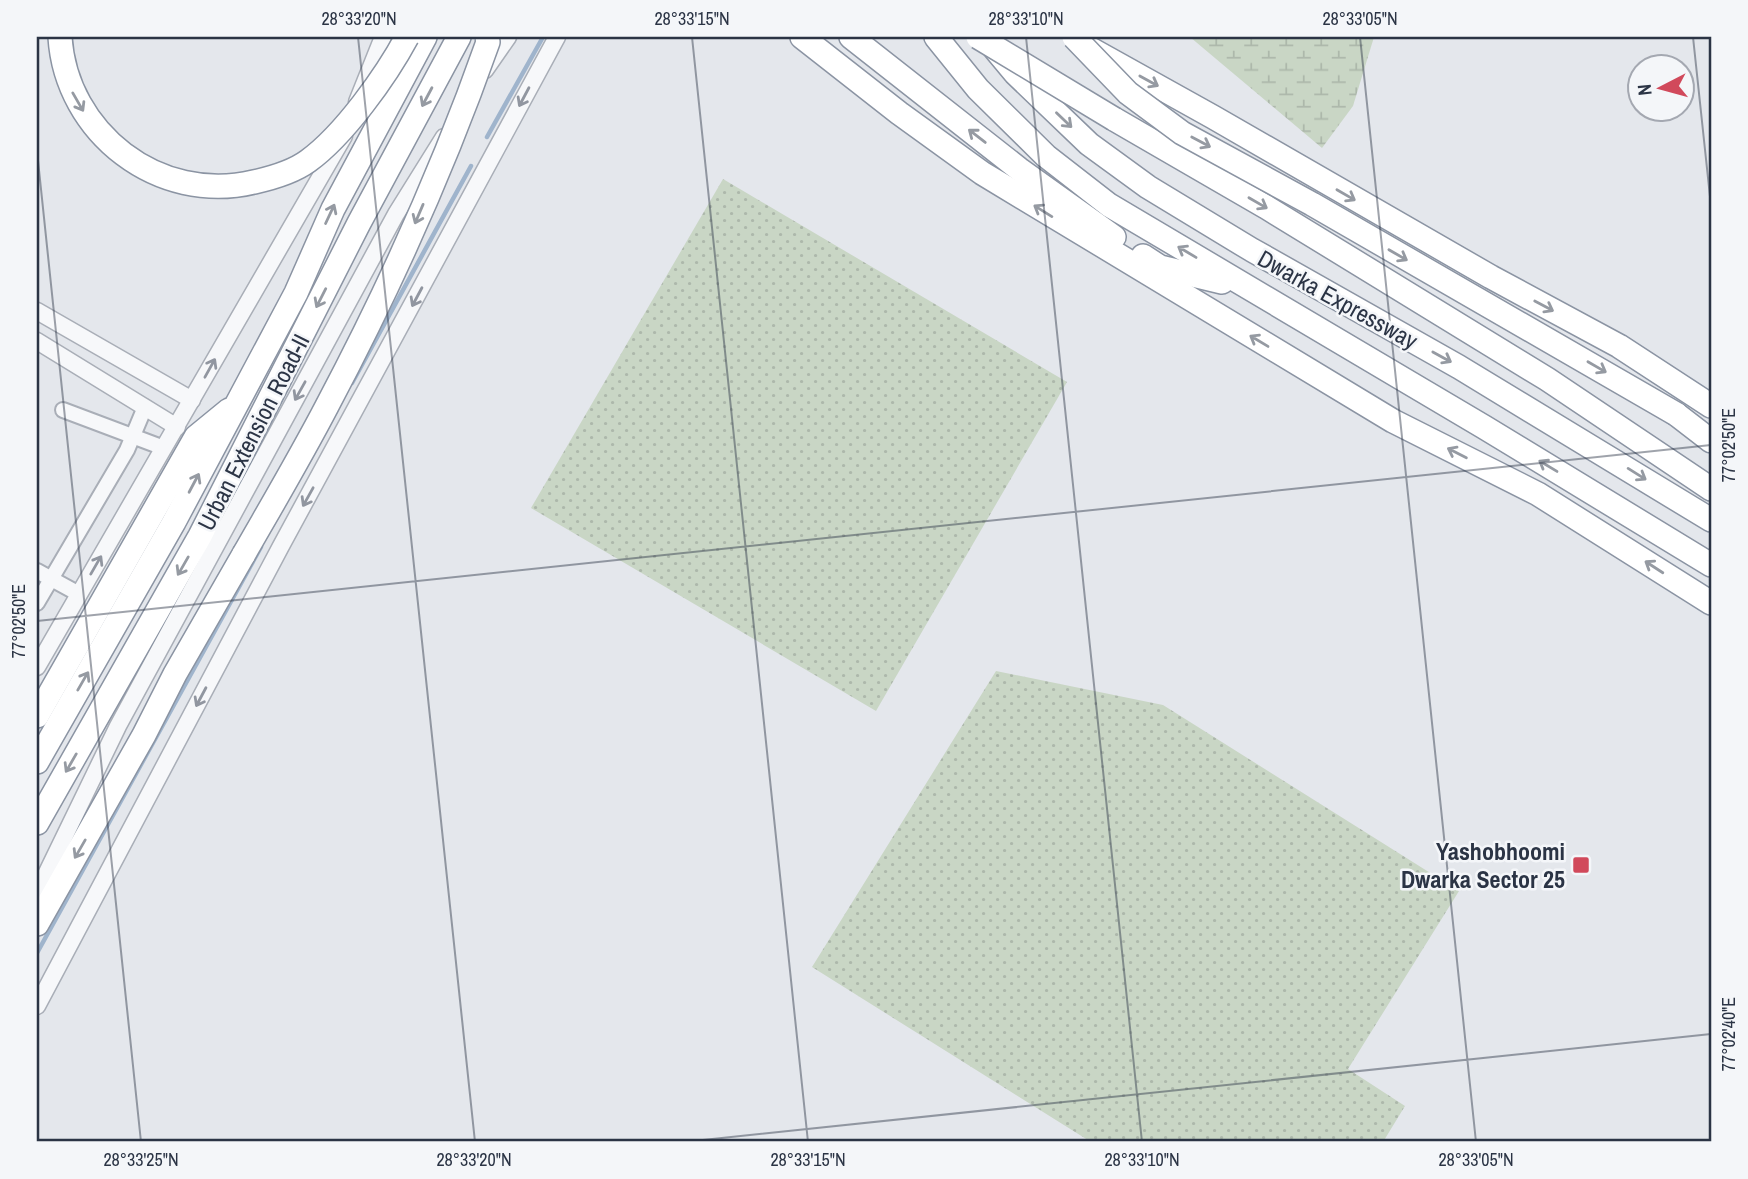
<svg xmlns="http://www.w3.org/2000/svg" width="1748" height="1179" font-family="'Archivo Narrow',sans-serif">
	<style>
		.grass { fill: url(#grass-dots) }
		.wetland { fill: url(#wetland-marsh) }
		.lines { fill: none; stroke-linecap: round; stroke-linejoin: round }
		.stream { stroke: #9fb4cc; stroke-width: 4.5 }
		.minor-casing { stroke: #a9aeb7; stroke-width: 18 }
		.tertiary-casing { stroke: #a9aeb7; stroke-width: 19 }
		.trunk-casing { stroke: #8b94a3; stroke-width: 26 }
		.minor { stroke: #f7f8fa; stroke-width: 14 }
		.tertiary { stroke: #f7f8fa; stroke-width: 16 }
		.trunk { stroke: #fff; stroke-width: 23 }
		.trunk-bridge-casing { stroke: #8b94a3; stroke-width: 26; stroke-linecap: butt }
		.trunk-bridge { stroke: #fff; stroke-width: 23 }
		.oneway { stroke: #959aa2 }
		.oneway2 { stroke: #9196a0 }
		.ticks { fill: none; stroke: #2b3445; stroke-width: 2; stroke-opacity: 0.45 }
		.poi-dot { fill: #d1495b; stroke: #f4f6f9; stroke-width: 2.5 }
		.labels { text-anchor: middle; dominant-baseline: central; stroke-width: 5; stroke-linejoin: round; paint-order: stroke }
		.street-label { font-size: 24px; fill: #2b3445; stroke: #f4f6f9 }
		.poi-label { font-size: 24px; font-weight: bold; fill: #2b3445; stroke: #f4f6f9; text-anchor: end }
		.neatline { fill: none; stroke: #2b3445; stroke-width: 2.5 }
		.ticks-label { font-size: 18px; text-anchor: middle; fill: #2b3445 }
	</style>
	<defs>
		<pattern id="grass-dots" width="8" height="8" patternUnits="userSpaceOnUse" patternTransform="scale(1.75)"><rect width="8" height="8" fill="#c9d6c5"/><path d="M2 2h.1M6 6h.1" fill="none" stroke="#adb8ab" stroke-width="1.8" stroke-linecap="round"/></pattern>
		<pattern id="wetland-marsh" width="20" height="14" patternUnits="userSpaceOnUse" patternTransform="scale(1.75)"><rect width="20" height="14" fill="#c9d6c5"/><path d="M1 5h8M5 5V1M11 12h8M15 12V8" fill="none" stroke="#adb8ab"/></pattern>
	</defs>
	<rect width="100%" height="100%" fill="#e4e7ec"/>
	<!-- grass -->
	<g class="grass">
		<polygon points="723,179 1067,382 876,711 531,508"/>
		<polygon points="996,671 1163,705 1459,891 1348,1069 1405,1106 1383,1142 1091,1142 812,967"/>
	</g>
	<!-- wetland -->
	<polygon class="wetland" points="1190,37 1374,37 1353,106 1322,148"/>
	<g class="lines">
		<!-- stream -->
		<g class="stream">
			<polyline points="487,137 543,37"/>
			<polyline points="352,383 471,166"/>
			<polyline points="37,953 261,547"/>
		</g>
		<!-- minor casing -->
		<g class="minor-casing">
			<g id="minor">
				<polyline points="63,410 164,448"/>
				<polyline points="37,571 79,594"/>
				<polyline points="37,603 127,450 145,407"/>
			</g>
		</g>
		<!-- tertiary casing -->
		<g class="tertiary-casing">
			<g id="tertiary">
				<polyline points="485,70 508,37"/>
				<polyline points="357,102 383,37"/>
				<polyline points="37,311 192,400"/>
				<polyline points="37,341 177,427"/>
				<polyline points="37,667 344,136"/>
				<polyline points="37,893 118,726 396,214 444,137"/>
				<polyline points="37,1006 281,546 557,37"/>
			</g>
		</g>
		<!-- trunk casing -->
		<g class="trunk-casing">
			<g id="trunk">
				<polyline points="802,37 899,113 982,173 1393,421 1538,494 1711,603"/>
				<polyline points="851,37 1019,169 1114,237"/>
				<polyline points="936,37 978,89 1046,156 1109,205 1484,427 1711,565"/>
				<polyline points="1089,48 1213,117 1491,277 1619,346 1711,406"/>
				<polyline points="995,49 1015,73 1089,144 1148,187 1252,250 1459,367 1711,520"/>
				<polyline points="1114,119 1266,207 1547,379 1711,489"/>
				<polyline points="1143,256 1160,267 1222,282"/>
				<polyline points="1676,414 1711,441"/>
				<polyline points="37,716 196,437 229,410"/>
				<polyline points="37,762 174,522 296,293 333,209 425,37"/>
				<polyline points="37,823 200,536 359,223 459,37"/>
				<polyline points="37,924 144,735 175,674 244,554"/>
			</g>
		</g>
		<!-- minor -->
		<use href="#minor" class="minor"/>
		<!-- tertiary -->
		<use href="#tertiary" class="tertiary"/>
		<!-- trunk -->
		<use href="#trunk" class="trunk"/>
		<!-- trunk-bridge casing -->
		<g class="trunk-bridge-casing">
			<g id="trunk-bridge">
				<path d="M60,37C66,133 159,205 254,182C272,178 293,172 308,161C344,135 386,76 407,37"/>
				<polyline points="978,37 1114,119"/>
				<polyline points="1074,37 1128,93 1182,133 1312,204 1676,414"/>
				<path d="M244,554C272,505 301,456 327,406C389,289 444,167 488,42L487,37"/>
			</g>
		</g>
		<!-- trunk-bridge -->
		<use href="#trunk-bridge" class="trunk-bridge"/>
	</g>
	<!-- one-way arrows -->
	<defs><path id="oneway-shaft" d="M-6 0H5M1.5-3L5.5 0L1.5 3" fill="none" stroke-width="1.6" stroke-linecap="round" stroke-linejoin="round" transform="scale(1.75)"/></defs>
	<g class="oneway">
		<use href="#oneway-shaft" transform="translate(1149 81) rotate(29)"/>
		<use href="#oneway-shaft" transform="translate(427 97) rotate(118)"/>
		<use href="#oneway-shaft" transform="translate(78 102) rotate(60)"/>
		<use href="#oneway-shaft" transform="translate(1064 120) rotate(44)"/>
		<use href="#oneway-shaft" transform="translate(977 136) rotate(-142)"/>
		<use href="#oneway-shaft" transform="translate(1201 142) rotate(28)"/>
		<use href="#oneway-shaft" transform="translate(1346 195) rotate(30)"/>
		<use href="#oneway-shaft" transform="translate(1258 203) rotate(30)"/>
		<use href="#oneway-shaft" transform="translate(1043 211) rotate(-148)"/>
		<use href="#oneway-shaft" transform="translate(330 214) rotate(-65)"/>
		<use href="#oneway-shaft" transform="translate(419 214) rotate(113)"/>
		<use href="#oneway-shaft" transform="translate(1187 252) rotate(-149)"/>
		<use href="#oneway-shaft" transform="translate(1398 255) rotate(30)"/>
		<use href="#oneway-shaft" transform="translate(321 298) rotate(117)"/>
		<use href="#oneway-shaft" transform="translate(1544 306) rotate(28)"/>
		<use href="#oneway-shaft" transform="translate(1259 341) rotate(-149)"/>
		<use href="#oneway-shaft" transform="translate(1442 357) rotate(29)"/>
		<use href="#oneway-shaft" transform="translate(1597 367) rotate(30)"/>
		<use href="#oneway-shaft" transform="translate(1457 453) rotate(-153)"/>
		<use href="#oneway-shaft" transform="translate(1548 466) rotate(-149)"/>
		<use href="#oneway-shaft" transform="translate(1637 474) rotate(32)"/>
		<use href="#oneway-shaft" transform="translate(194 483) rotate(-62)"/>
		<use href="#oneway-shaft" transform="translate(183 566) rotate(120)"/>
		<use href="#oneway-shaft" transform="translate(1654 567) rotate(-147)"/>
		<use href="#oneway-shaft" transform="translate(83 681) rotate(-60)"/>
		<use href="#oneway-shaft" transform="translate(71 763) rotate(120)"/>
		<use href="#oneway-shaft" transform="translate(80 849) rotate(120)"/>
	</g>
	<g class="oneway2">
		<use href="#oneway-shaft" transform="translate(524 97) rotate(118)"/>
		<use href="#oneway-shaft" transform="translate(417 297) rotate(118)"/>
		<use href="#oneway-shaft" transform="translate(210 368) rotate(-61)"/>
		<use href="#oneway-shaft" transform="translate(300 391) rotate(119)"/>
		<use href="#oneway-shaft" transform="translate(308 497) rotate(119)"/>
		<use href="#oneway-shaft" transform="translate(96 565) rotate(-60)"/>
		<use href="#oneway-shaft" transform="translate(201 697) rotate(118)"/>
	</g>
	<!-- ticks -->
	<path class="ticks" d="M358,37L475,1142M692,37L808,1142M1026,37L1142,1142M1360,37L1476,1142M1693,37L1711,206M37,151L141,1142M37,621L1711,445M684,1142L1711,1034"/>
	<!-- markers -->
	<rect class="poi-dot" x="1572" y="856" width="18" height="18" rx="3.5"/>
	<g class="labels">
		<!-- street labels -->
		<g class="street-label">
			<text transform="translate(1338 299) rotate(29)">Dwarka Expressway</text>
			<text transform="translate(253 432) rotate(-63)">Urban Extension Road-II</text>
		</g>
		<!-- poi labels -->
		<g class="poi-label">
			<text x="1565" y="851">Yashobhoomi<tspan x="1565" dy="28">Dwarka Sector 25</tspan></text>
		</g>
	</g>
	<!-- border -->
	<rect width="1748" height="1179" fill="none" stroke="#f4f6f9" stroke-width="77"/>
	<!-- north arrow -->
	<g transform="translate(1661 88) rotate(264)"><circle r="33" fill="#f4f6f9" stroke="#a4a8b1" stroke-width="2"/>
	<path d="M0-5L12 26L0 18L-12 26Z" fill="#d1495b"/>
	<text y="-10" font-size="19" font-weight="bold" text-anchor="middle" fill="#2b3445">N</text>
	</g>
	<rect x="38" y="38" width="1672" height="1102" class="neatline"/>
	<g class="ticks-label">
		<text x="359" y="25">28°33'20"N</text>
		<text x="692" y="25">28°33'15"N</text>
		<text x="1026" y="25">28°33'10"N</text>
		<text x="1360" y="25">28°33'05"N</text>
		<text transform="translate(1729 445) rotate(-90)" y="6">77°02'50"E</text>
		<text transform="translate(19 621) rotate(-90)" y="6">77°02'50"E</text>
		<text transform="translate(1729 1034) rotate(-90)" y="6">77°02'40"E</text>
		<text x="141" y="1166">28°33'25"N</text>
		<text x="474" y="1166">28°33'20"N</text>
		<text x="808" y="1166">28°33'15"N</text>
		<text x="1142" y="1166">28°33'10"N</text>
		<text x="1476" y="1166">28°33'05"N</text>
	</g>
</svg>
